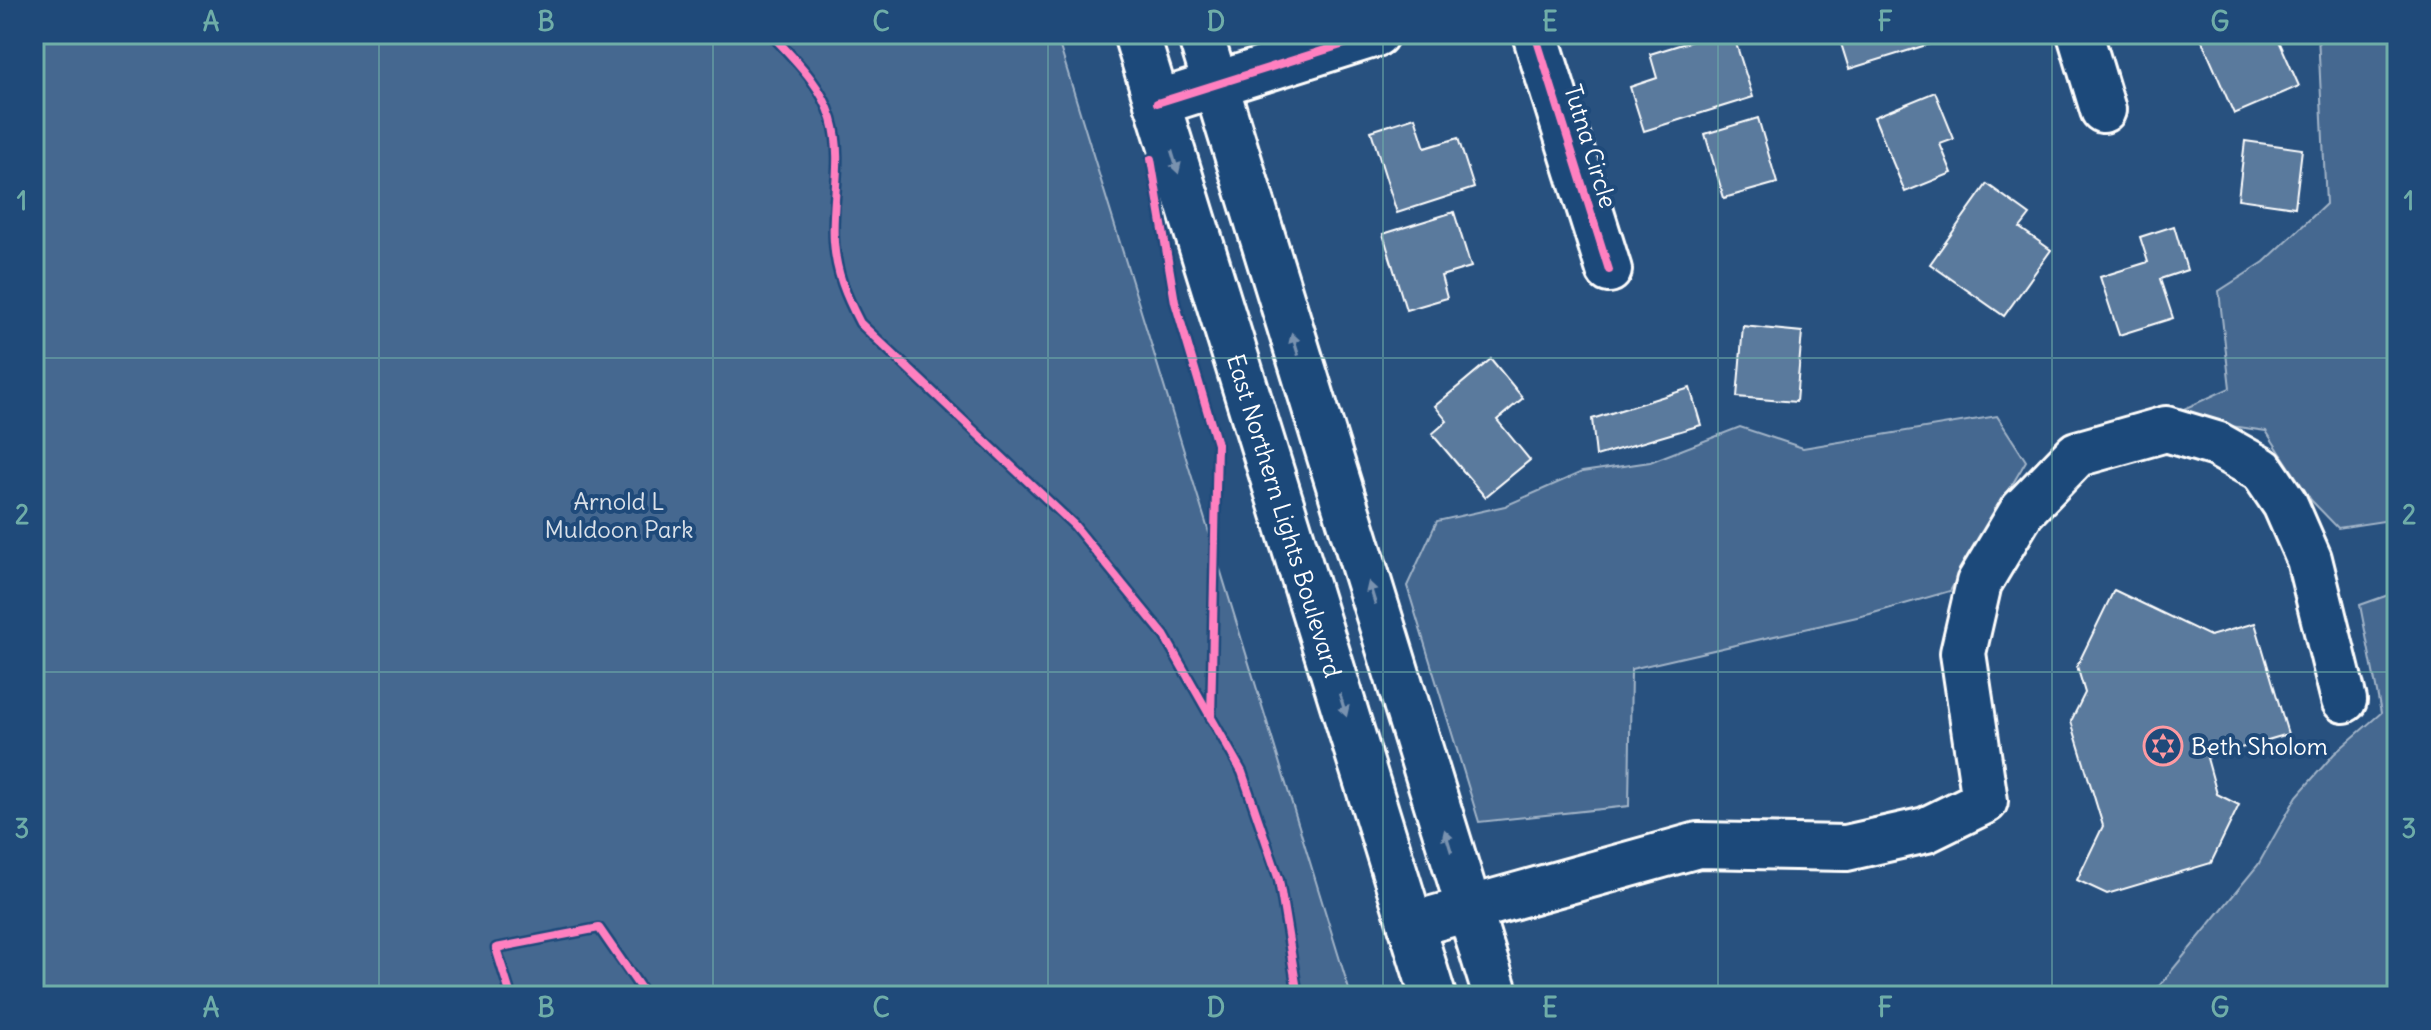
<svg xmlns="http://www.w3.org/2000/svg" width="2431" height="1030" font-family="Delius,sans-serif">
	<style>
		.green { fill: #446890; stroke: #a2b4c8; stroke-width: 2 }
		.building { fill: #5a7a9d; stroke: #fff; stroke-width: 2 }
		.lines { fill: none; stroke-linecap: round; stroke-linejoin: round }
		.minor-casing { stroke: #fff; stroke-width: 50 }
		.major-casing { stroke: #fff; stroke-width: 50 }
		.minor { stroke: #1f4a7a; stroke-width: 44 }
		.major { stroke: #1f4a7a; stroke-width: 44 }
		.cycleway-casing { stroke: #1f4a7a; stroke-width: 13 }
		.cycleway { stroke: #ff80c0; stroke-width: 8 }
		.oneway { fill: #7992af }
		.grid { fill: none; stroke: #6fada8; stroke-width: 2; stroke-opacity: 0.55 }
		.labels { text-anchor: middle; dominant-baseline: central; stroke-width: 8; stroke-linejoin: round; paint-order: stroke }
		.street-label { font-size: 24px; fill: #fff; stroke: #1f4a7a }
		.park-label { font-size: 24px; fill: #dae1e9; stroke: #1f4a7a }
		.poi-label { font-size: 24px; fill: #fff; stroke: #1f4a7a; text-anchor: start }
		.neatline { fill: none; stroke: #6fada8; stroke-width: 3 }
		.grid-label { font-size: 26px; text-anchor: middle; font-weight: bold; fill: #6fada8 }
	</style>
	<rect width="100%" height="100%" fill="#28517f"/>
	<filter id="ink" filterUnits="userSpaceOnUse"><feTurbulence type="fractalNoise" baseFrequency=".0125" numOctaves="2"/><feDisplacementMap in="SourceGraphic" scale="16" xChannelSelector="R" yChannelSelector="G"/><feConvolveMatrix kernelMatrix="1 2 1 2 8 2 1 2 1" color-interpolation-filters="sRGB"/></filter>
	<g filter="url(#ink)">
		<!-- green -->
		<g class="green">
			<polygon points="34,34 1056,34 1351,996 34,996"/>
			<polygon points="2318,34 2397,34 2397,519 2338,528 2311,500 2266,431 2166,417 2230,388 2219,291 2264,262 2326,204"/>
			<polygon points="1997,416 2026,461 1950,591 1870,614 1631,669 1629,806 1479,822 1407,586 1437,521 1505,506 1582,472 1650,462 1740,427 1803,448"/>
			<polygon points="2397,592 2397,996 2151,996 2258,865 2297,796 2334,754 2381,713 2360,605"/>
		</g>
		<!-- building -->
		<g class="building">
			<polygon points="1715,34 1733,34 1753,97 1644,131 1630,87 1657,78 1650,54"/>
			<polygon points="1838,34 1962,34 1849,69"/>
			<polygon points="2199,34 2276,34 2299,86 2234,114"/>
			<polygon points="1935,92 1954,139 1940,144 1952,173 1905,192 1874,117"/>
			<polygon points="1415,117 1425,148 1458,138 1474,188 1397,213 1371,131"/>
			<polygon points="1758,118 1777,183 1724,198 1705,134"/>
			<polygon points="2245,141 2302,149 2295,207 2238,199"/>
			<polygon points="1987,184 2030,215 2020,228 2051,250 2004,316 1930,264"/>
			<polygon points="1454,212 1471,267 1441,276 1447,298 1406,310 1383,234"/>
			<polygon points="2174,226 2187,270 2160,279 2173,318 2119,335 2100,277 2148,262 2140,237"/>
			<polygon points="1743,326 1802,332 1796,402 1737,397"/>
			<polygon points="1491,359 1523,398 1497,420 1530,460 1485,497 1432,434 1447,421 1435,406"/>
			<polygon points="1690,388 1701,425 1596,456 1592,419"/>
			<polygon points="2114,590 2210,636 2255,623 2288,734 2207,758 2217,794 2239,805 2211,863 2107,894 2077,880 2103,826 2071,721 2085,693 2077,666"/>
		</g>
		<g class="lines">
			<!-- minor casing -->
			<g class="minor-casing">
				<g id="minor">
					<polyline points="1535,34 1609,270"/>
					<polyline points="2080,34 2103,110"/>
					<polyline points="1157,103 1376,34"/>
					<polyline points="1411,925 1698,845 1846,848 1926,830 1985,801 1963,653 1979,583 2022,511 2077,454 2166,429 2216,444 2262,470 2285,504 2309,559 2344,700"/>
				</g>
			</g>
			<!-- major casing -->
			<g class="major-casing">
				<g id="major">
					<path id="s1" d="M1136,34L1433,996"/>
					<polyline points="1200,34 1496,996"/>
				</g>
			</g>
			<!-- minor -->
			<use href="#minor" class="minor"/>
			<!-- major -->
			<use href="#major" class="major"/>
			<!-- cycleway casing -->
			<g class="cycleway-casing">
				<g id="cycleway">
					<path d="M771,34C795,60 821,84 832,119C844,160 831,201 834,242C836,273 846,296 860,323L1074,525L1164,635L1242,772L1279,880L1298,996"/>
					<polyline points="1535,34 1609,270"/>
					<polyline points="1157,103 1376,34"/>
					<polyline points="1151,159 1175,302 1217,444 1211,718"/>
					<polyline points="511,996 496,948 599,928 646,996"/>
				</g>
			</g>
			<!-- cycleway -->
			<use href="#cycleway" class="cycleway"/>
		</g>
		<!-- one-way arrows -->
		<defs><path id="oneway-solid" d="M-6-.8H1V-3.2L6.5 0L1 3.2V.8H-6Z" transform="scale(2)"/></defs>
		<g class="oneway">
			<use href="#oneway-solid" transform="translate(1175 162) rotate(73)"/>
			<use href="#oneway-solid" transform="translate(1295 344) rotate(-107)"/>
			<use href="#oneway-solid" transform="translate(1372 593) rotate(-107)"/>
			<use href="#oneway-solid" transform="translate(1343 705) rotate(73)"/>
			<use href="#oneway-solid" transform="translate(1448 841) rotate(-107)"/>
		</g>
	</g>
	<!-- grid -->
	<path class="grid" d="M379,34V996M713,34V996M1048,34V996M1383,34V996M1718,34V996M2052,34V996M34,358H2397M34,672H2397"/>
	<!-- icons -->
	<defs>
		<g id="synagogue-ring" transform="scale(2)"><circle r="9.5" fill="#1f4a7a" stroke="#ff9aa2" stroke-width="1.5"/><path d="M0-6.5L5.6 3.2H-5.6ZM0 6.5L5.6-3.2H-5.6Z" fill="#ff9aa2"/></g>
	</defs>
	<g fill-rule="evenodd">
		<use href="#synagogue-ring" x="2163" y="746"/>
	</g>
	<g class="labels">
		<!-- street labels -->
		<g class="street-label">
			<text transform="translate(1591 146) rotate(73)">Tutna Circle</text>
			<text stroke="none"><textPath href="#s1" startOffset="504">East Northern Lights Boulevard</textPath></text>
		</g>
		<!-- park labels -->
		<g class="park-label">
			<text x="619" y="501">Arnold L<tspan x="619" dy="28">Muldoon Park</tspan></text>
		</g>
		<!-- poi labels -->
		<g class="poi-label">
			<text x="2191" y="746">Beth Sholom</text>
		</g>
	</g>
	<!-- margin -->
	<rect width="2431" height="1030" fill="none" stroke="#1f4a7a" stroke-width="88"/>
	<rect x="44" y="44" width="2343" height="942" class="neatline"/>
	<g class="grid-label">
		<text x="211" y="31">A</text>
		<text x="546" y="31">B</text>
		<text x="881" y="31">C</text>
		<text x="1216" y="31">D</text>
		<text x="1550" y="31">E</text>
		<text x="1885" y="31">F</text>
		<text x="2220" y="31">G</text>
		<text x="22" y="210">1</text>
		<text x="2409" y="210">1</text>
		<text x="22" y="524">2</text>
		<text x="2409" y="524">2</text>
		<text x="22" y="838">3</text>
		<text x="2409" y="838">3</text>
		<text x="211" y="1017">A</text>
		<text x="546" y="1017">B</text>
		<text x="881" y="1017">C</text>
		<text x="1216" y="1017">D</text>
		<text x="1550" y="1017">E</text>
		<text x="1885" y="1017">F</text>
		<text x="2220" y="1017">G</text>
	</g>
</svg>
